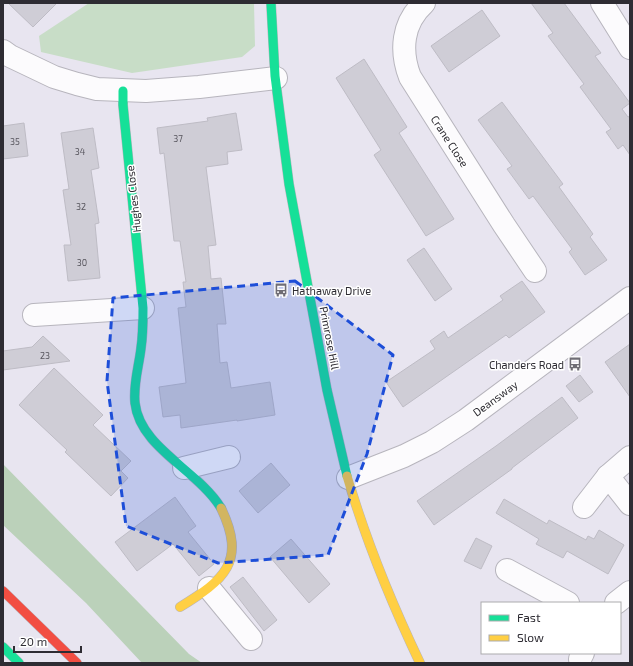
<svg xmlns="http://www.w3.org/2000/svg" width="633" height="666" font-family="'Exo 2',sans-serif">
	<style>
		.green { fill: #c8ddc7 }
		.forest { fill: #bbd1ba }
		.building { fill: #cfcdd6; stroke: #bebcc5 }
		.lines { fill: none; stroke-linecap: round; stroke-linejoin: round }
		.street-casing { stroke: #b7b5bd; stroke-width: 24 }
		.fast-casing { stroke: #b7b5bd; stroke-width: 10 }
		.slow-casing { stroke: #b7b5bd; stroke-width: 10 }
		.jam-casing { stroke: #b7b5bd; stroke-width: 10 }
		.street { stroke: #fcfbfd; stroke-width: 22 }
		.fast { stroke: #16e098; stroke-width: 9 }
		.slow { stroke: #ffcf43; stroke-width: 9 }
		.jam { stroke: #f24e42; stroke-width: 9 }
		.marked { fill: #1d4ed8; fill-opacity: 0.2; stroke: #1d4ed8; stroke-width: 3; stroke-dasharray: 8 5; stroke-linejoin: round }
		.labels { text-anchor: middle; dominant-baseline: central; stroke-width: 3; stroke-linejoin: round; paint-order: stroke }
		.number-label { font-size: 9px; fill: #58565e }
		.street-label { font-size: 11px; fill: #2e2c33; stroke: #fff }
		.poi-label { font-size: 11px; fill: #2e2c33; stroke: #fff; text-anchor: start }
	</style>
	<rect width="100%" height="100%" fill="#e8e5f0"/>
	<!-- green -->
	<polygon class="green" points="89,3 254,3 255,46 242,57 132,73 41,52 39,36"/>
	<!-- forest -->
	<polygon class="forest" points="3,464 189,654 202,663 142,663 86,603 3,525"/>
	<!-- building -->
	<g class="building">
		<polygon points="8,3 57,3 33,27"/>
		<polygon points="531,3 564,3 601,53 595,56 630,103 622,109 628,117 630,116 630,155 623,145 618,149 606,132 611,129 580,87 584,84 548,36 553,33"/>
		<polygon points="482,10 500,36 449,72 431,46"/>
		<polygon points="364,59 407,127 399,133 454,219 426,236 374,155 381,150 336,78"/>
		<polygon points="502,102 563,184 559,187 593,234 590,237 607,260 585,275 569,252 572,249 533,196 529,199 507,169 512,166 478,120"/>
		<polygon points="236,113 242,150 227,152 228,164 206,167 216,245 208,246 211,279 221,278 226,324 217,324 220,363 227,362 231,388 270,382 275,415 237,421 237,420 181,428 180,415 163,417 159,387 186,383 178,308 186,307 183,282 186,282 180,241 174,241 164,153 160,154 157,128 208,121 207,118"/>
		<polygon points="24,123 28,156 3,159 3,126"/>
		<polygon points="93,128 99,168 91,170 99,223 95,224 100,278 68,281 64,245 71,245 63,190 69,189 61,133"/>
		<polygon points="424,248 452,289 435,301 407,260"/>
		<polygon points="522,281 545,312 509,338 506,335 403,407 386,382 435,349 430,341 444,331 448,338 503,300 500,296"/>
		<polygon points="43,336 70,361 3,370 3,351 32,347"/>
		<polygon points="630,344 630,397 605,362"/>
		<polygon points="54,368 103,415 93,425 131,461 121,471 128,478 111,496 65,452 67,450 19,405"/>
		<polygon points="580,375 593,392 579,402 566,386"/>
		<polygon points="562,397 578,418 512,468 512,469 434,525 417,501 496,446"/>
		<polygon points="271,463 290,485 258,513 239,491"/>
		<polygon points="175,497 196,526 188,532 214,564 199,576 173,544 137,571 115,542"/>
		<polygon points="504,499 547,524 549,520 586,540 588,536 594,539 599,530 624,545 608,574 567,551 563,558 536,544 539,539 496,513"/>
		<polygon points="476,538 492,546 481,569 464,561"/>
		<polygon points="291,539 330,584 309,603 270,557"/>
		<polygon points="243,577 277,620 264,631 230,587"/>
	</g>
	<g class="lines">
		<!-- street casing -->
		<g class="street-casing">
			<g id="street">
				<path d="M424,3C402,23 400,51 410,77L504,225L535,271"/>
				<polyline points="602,3 630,48"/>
				<polyline points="3,51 10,56 54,77 77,84 97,89 146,91 199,87 276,78"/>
				<polyline points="34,315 143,308"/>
				<polyline points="184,468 229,457"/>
				<polyline points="608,476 630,504"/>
				<polyline points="348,478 404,456 432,442 466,420 630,298"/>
				<polyline points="584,507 608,476 630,457"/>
				<polyline points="507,570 568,603"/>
				<polyline points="209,588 251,639"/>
				<polyline points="616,603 630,592"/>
				<polyline points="580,659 583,653"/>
			</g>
		</g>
		<!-- fast casing -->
		<g class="fast-casing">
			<g id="fast">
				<polyline points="271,3 275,76 289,184 327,390 347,476"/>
				<path d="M123,91V105L143,308C143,321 143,335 141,348C139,366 133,384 135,403C140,448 198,470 221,508"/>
				<polyline points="3,647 19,663"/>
			</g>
		</g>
		<!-- slow casing -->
		<g class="slow-casing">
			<g id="slow">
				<path d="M347,476C366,541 391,602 420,663"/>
				<path d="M180,607C224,580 247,562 221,508"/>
			</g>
		</g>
		<!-- jam casing -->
		<g class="jam-casing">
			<polyline id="jam" points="3,591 77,663"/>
		</g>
		<!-- street -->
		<use href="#street" class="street"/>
		<!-- fast -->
		<use href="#fast" class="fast"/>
		<!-- slow -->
		<use href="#slow" class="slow"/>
		<!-- jam -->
		<use href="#jam" class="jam"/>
	</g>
	<!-- marked area -->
	<path class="marked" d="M295,281L393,355L367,454L328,555L218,563L126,526L107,381L113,298Z"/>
	<!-- icons -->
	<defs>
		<g id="bus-bare" transform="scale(1.08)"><path d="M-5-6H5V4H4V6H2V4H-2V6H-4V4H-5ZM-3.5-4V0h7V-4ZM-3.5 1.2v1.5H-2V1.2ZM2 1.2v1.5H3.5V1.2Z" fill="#6f6d75" stroke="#fff" stroke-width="2.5" paint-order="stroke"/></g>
	</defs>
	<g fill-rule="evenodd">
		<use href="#bus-bare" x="281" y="290"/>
		<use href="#bus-bare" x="575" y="364"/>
	</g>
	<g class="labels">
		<!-- number labels -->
		<g class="number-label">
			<text x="178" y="138">37</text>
			<text x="15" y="141">35</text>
			<text x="80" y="151">34</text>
			<text x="81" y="206">32</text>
			<text x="82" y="262">30</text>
			<text x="45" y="355">23</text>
		</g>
		<!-- street labels -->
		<g class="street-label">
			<text transform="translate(450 141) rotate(57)">Crane Close</text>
			<text transform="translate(133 199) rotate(-96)">Hughes Close</text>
			<text transform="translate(330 338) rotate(79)">Primrose Hill</text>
			<text transform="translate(495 398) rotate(-36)">Deansway</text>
		</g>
		<!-- poi labels -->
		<g class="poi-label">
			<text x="292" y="290">Hathaway Drive</text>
			<text x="564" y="364" text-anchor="end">Chanders Road</text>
		</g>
	</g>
	<!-- border -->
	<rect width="633" height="666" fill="none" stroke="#2e2c33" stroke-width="8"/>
	<!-- legend -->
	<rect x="481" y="602" width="140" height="52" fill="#ffffff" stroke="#ababad"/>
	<rect x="489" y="615" width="20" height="6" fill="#16e098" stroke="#ababad"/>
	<text x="517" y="622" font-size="12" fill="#2e2c33">Fast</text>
	<rect x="489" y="635" width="20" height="6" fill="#ffcf43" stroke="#ababad"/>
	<text x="517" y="642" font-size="12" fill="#2e2c33">Slow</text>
	<!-- scale -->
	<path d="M14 646v6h67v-6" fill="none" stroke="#2e2c33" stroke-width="2"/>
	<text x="20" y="646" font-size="12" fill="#2e2c33" stroke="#ffffff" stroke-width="3" paint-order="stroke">20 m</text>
</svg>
